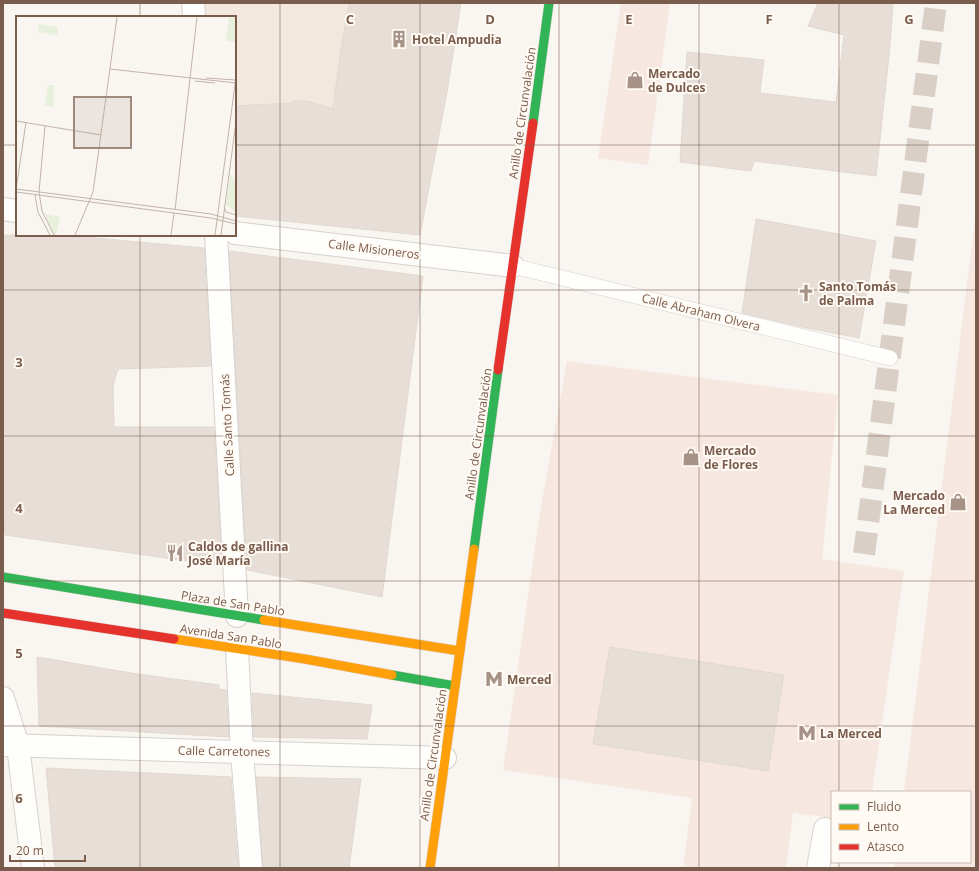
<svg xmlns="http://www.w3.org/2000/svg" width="979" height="871" font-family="'Open Sans',sans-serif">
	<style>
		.residential { fill: #f2e8de }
		.commercial { fill: #f6e8e1 }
		.building { fill: #e6ded7; stroke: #e2d8d2 }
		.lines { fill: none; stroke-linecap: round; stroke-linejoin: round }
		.street-tunnel { stroke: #d9cfc7; stroke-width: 22; stroke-dasharray: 22 11; stroke-linecap: butt }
		.lane-casing { stroke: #d7d1cb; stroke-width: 16 }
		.street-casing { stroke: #d7d1cb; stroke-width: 24 }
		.fast-casing { stroke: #dad1cc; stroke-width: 10 }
		.slow-casing { stroke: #dad1cc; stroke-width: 10 }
		.jam-casing { stroke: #dad1cc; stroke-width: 10 }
		.lane { stroke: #fefefd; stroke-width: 15 }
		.street { stroke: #fefefd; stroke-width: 22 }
		.fast { stroke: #30b455; stroke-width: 9 }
		.slow { stroke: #ff9f0a; stroke-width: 9 }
		.jam { stroke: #e5322d; stroke-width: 9 }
		.grid { fill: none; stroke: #7a5c4d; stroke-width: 1; stroke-opacity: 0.55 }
		.labels { text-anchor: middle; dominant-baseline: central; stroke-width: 4; stroke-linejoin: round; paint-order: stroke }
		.poi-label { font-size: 12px; font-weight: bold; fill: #7a5c4d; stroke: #fffaf3; text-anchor: start }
		.street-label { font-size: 12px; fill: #7a5c4d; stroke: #fffaf3 }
		.inset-road { fill: none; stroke: #c2b3aa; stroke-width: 1 }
		.view { fill: #9f8a7d; fill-opacity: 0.15; stroke: #9f8a7d; stroke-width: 2 }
		.inset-edge { fill: none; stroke: #7a5c4d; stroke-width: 2 }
		.grid-label { font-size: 13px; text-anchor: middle; font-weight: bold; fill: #7a5c4d; stroke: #fffaf3; stroke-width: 4; stroke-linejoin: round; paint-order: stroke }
	</style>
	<rect width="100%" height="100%" fill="#f9f5f0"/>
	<!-- residential -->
	<polygon class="residential" points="205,3 349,3 340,56 333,109 307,101 294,101 294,103 235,106 235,17 206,17"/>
	<!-- commercial -->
	<g class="commercial">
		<polygon points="621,3 670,3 648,165 598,158"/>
		<polygon points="976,211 976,868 894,868 895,862 970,862 970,792 904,792"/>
		<polygon points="567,361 838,395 822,559 904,571 872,792 832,792 832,818 793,813 786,868 683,868 692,798 503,770 539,518"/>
	</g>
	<!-- building -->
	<g class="building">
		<polygon points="349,3 461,3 447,92 420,235 235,216 235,106 294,103 294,101 307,101 333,109 340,56"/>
		<polygon points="818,3 893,3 890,46 876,176 754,161 751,171 680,162 687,52 764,60 760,93 836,102 844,35 808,26"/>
		<polygon points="756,219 876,241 859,338 802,327 742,313"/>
		<polygon points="3,235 63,235 204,248 211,366 118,369 113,385 114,427 214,427 222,566 5,535 3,507"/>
		<polygon points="229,251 423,276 382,597 247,570"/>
		<polygon points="610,647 784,675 768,771 593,744"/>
		<polygon points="37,657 137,674 219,685 219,689 226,690 229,737 39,726"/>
		<polygon points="252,693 372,705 367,739 254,737"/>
		<polygon points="46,768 231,777 238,868 55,868"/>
		<polygon points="256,777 361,779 349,868 263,868"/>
	</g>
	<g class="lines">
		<!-- street-tunnel -->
		<polyline class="street-tunnel" points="864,554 936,3"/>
		<!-- lane casing -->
		<g class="lane-casing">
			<polyline id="lane" points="513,266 890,358"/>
		</g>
		<!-- street casing -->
		<g class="street-casing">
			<g id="street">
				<polyline points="193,3 194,17"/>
				<polyline points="3,209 17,211"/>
				<polyline points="235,233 513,266"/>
				<polyline points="216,235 237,616"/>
				<polyline points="237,649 242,752 251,868"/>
				<polyline points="3,698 18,746 33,868"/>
				<polyline points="3,745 445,758"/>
				<polyline points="818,868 825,829"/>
			</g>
		</g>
		<!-- fast casing -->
		<g class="fast-casing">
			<g id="fast">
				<polyline points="533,123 549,3"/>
				<polyline points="474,549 498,370"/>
				<polyline points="3,577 264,620"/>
				<polyline points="392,675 455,686"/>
			</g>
		</g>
		<!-- slow casing -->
		<g class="slow-casing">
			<g id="slow">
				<polyline points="264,620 460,651"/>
				<polyline points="174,639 305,659 392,675"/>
				<polyline points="430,868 474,549"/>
			</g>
		</g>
		<!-- jam casing -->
		<g class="jam-casing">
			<g id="jam">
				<polyline points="498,370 533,123"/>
				<polyline points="3,613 174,639"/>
			</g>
		</g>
		<!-- lane -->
		<use href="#lane" class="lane"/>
		<!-- street -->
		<use href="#street" class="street"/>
		<!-- fast -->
		<use href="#fast" class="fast"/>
		<!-- slow -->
		<use href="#slow" class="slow"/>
		<!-- jam -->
		<use href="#jam" class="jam"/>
	</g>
	<!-- grid -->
	<path class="grid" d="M140,3V17M280,3V868M420,3V868M559,3V868M699,3V868M839,3V792M3,145H17M235,145H976M140,235V868M3,290H976M3,436H976M3,581H976M3,726H976M839,862V868"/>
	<!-- icons -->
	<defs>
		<g id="building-bare" transform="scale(1.38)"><path d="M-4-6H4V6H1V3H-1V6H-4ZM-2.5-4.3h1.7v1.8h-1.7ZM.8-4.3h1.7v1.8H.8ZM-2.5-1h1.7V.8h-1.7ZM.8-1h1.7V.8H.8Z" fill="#a69286" stroke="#fffaf3" stroke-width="2.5" paint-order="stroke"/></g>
		<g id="shop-bare" transform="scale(1.38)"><path d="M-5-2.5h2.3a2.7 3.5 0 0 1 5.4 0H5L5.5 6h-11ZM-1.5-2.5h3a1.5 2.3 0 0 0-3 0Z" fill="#a69286" stroke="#fffaf3" stroke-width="2.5" paint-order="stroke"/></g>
		<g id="church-bare" transform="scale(1.38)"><path d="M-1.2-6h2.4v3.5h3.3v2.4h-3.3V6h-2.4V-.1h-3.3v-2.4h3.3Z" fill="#a69286" stroke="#fffaf3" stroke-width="2.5" paint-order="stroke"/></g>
		<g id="restaurant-bare" transform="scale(1.38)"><path d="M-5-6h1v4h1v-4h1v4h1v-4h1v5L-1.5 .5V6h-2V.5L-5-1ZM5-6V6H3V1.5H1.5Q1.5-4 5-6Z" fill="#a69286" stroke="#fffaf3" stroke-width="2.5" paint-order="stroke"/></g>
		<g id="metro-bare" transform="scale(1.38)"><path d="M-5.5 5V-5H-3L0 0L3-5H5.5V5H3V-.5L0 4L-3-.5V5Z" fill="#a69286" stroke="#fffaf3" stroke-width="2.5" paint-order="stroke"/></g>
	</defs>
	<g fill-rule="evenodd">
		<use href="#building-bare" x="399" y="39"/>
		<use href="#shop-bare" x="635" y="80"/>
		<use href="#church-bare" x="806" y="293"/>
		<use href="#shop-bare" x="691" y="457"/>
		<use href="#shop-bare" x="958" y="502"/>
		<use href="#restaurant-bare" x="175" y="553"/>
		<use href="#metro-bare" x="494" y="679"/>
		<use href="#metro-bare" x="807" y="733"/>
	</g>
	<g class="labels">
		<!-- poi labels -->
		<g class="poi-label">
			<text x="412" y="39">Hotel Ampudia</text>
			<text x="648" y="73">Mercado<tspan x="648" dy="14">de Dulces</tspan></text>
			<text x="819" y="286">Santo Tomás<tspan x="819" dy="14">de Palma</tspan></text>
			<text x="704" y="450">Mercado<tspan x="704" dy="14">de Flores</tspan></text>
			<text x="945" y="495" text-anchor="end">Mercado<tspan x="945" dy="14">La Merced</tspan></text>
			<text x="188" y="546">Caldos de gallina<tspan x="188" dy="14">José María</tspan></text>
			<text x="507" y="679">Merced</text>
			<text x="820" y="733">La Merced</text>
		</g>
		<!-- street labels -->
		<g class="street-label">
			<text transform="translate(522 113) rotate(-82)">Anillo de Circunvalación</text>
			<text transform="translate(374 249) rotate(7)">Calle Misioneros</text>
			<text transform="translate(701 312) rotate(14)">Calle Abraham Olvera</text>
			<text transform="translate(227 425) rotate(-93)">Calle Santo Tomás</text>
			<text transform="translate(478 434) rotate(-82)">Anillo de Circunvalación</text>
			<text transform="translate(233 603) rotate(9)">Plaza de San Pablo</text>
			<text transform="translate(231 636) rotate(9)">Avenida San Pablo</text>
			<text transform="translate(224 751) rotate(1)">Calle Carretones</text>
			<text transform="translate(433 755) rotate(-82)">Anillo de Circunvalación</text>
		</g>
	</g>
	<!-- overview -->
	<g transform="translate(16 16)">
		<rect width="220" height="220" fill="#f9f5f0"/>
		<path d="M213,1H220V26L210,25ZM23,8L42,11L41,19L22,16ZM32,69H38L37,91L29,90ZM214,158L220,167V196L210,189ZM29,198L44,201L40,219H38Z" fill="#e7f0db"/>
		<path class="inset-road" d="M94,53L220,67M190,62L220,64M179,65L199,67M0,105L85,119M29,110L23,176L26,195L38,219M0,173L195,198L220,205M0,174L10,106M0,176L195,202L220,208M19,179L22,196L34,219M208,191L210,196L220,199M159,194L181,1M59,219L77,176L101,1M155,219L158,197M199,219L220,61M205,219L220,106"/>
		<path class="view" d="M58,81H115V132H58Z"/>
		<rect width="220" height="220" class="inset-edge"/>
	</g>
	<g class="grid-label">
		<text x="350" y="24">C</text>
		<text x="490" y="24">D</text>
		<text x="629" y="24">E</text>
		<text x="769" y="24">F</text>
		<text x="909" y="24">G</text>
		<text x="19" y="367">3</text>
		<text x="19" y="513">4</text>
		<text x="19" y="658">5</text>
		<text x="19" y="803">6</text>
	</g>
	<!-- border -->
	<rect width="979" height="871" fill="none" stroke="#7a5c4d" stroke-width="8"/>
	<!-- legend -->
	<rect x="831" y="791" width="140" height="72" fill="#fffaf3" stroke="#cabbb1"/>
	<rect x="839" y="804" width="20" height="6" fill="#30b455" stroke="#cabbb1"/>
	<text x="867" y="811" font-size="12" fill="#7a5c4d">Fluido</text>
	<rect x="839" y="824" width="20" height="6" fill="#ff9f0a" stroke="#cabbb1"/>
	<text x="867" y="831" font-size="12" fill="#7a5c4d">Lento</text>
	<rect x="839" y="844" width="20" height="6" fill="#e5322d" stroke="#cabbb1"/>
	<text x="867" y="851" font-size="12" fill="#7a5c4d">Atasco</text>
	<!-- scale -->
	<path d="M10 855v6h75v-6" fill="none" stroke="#7a5c4d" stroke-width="2"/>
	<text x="16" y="855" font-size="12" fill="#7a5c4d" stroke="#fffaf3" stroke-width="3" paint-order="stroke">20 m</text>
</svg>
